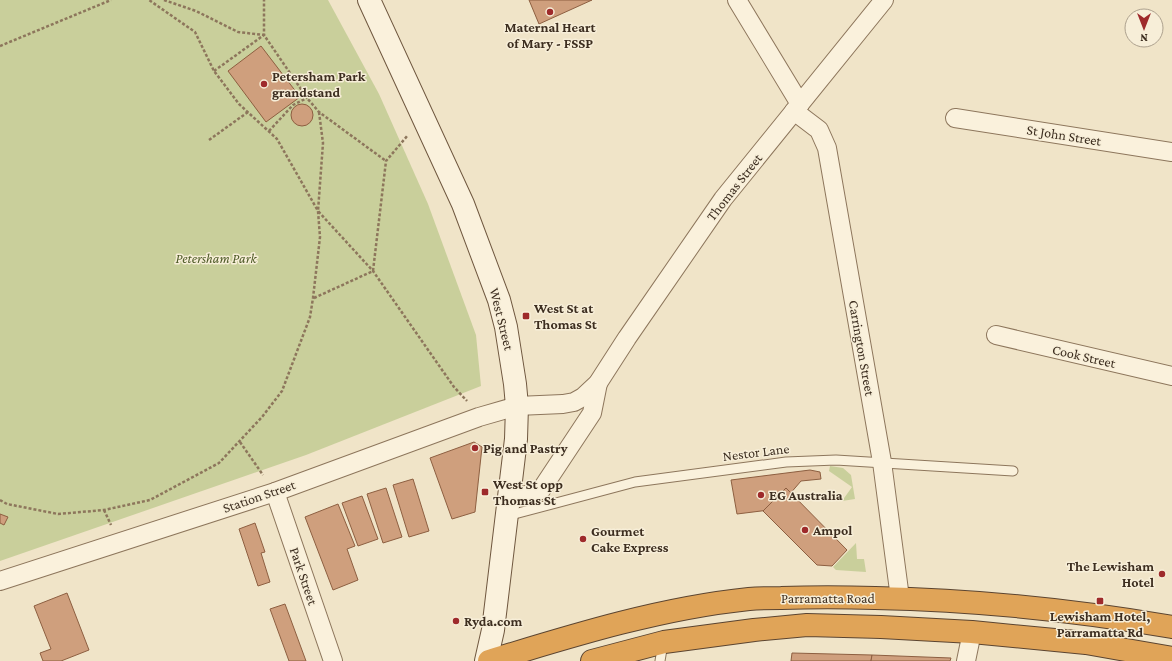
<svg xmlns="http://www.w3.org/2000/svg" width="1172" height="661" font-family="'Crimson Pro',serif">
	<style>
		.green { fill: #c9cf9b }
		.building { fill: #cf9f7d; stroke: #8d5f41 }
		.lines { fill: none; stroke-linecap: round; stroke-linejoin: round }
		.lane-casing { stroke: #8d765c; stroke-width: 11 }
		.street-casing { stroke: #8d765c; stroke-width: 20 }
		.secondary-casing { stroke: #6f573f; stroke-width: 24 }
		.highway-casing { stroke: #5b4430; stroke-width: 24 }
		.path { stroke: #8d765c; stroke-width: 2.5; stroke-dasharray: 3 2; stroke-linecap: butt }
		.lane { stroke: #faf1dc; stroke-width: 9 }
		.street { stroke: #faf1dc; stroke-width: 18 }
		.secondary { stroke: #faf1dc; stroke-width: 22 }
		.highway { stroke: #e0a458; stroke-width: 22 }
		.poi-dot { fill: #9e2a2b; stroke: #f7eed8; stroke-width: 1.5 }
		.labels { text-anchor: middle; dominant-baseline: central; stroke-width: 3; stroke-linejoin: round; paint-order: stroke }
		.poi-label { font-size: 14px; font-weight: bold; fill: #3d2e20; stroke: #f7eed8; text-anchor: start }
		.street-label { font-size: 14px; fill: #3d2e20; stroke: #f7eed8 }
		.park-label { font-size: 14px; font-style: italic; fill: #4d5a26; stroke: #f7eed8 }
	</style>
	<rect width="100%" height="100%" fill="#f0e4c8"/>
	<!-- green -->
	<g class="green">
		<polygon points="0,0 328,0 379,94 428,204 476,335 481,386 306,455 0,561"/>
		<polygon points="830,466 843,468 851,475 855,499 842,501 852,487 829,471"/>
		<polygon points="856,543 857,559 864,559 866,572 836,570 833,567"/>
	</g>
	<!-- building -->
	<g class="building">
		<polygon points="529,0 592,0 539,24"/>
		<polygon points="261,46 300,97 266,122 228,71"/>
		<circle cx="302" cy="115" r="11"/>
		<polygon points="474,442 482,447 475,512 452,519 430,458"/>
		<polygon points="810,470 820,472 821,479 801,481 777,509 737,514 731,480"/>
		<polygon points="413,479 429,531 409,537 393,485"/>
		<polygon points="386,488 402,537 383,543 367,494"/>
		<polygon points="786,488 847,550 832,566 817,565 763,511"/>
		<polygon points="362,496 378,539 358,546 342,503"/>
		<polygon points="338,504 355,546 347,549 358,580 333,590 305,517"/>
		<polygon points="0,514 8,517 4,525 0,523"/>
		<polygon points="255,523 265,552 261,553 270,582 258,586 239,529"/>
		<polygon points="67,593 89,650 61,661 43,661 40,653 51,649 34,606"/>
		<polygon points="285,604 306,661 289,661 270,609"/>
		<polygon points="792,653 872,655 871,661 791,661"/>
		<polygon points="872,655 951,658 950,661 871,661"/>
	</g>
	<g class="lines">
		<!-- lane casing -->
		<g class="lane-casing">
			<g id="lane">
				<polyline points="507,516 635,482 786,462 836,460 1013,471"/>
				<polyline points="660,661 663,643"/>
			</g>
		</g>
		<!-- street casing -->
		<g class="street-casing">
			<g id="street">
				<polyline points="737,0 800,104"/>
				<polyline points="794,111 819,130 827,148 882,462 900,598"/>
				<polyline points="955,118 1172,152"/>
				<polyline points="996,335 1172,376"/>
				<polyline points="275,492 333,661"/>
				<polyline points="509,501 541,490 592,413 598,383"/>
				<polyline points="0,581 275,492 479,417 517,406 563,404 574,402 583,397 598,383 627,338 723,199 884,0"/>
				<polyline points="966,661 972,632"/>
			</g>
		</g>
		<!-- secondary casing -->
		<g class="secondary-casing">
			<polyline id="secondary" points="369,0 463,204 499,300 506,327 515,384 517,406 516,439 493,630 486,661"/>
		</g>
		<!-- highway casing -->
		<g class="highway-casing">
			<g id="highway">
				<path d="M489,661C574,635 661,608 749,599C760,598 770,598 781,598C812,597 843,597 875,598C974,600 1074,610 1172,627"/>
				<polyline points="592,661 664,642 754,630 807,625 881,627 972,632 1086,643 1172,658"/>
			</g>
		</g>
		<!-- path -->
		<g class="path">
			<polyline points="164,0 196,11 238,32 264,35 307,98 319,112 386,161"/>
			<polyline points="0,46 111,0"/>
			<polyline points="214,71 264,35 264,0"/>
			<polyline points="319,112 323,143 318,211 373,271 454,387 467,401"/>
			<polyline points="269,131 293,105 307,98"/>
			<polyline points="209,140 248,112"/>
			<polyline points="314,298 373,271 386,161 408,135"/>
			<polyline points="240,442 263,475"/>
			<polyline points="0,500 7,504 58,514 104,510 150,500 219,463 262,417 282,391 310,317 313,298 320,237 318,211 277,139 239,104 214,71 195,32 149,0"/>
			<polyline points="104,510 111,525"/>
		</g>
		<!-- lane -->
		<use href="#lane" class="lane"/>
		<!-- street -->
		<use href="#street" class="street"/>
		<!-- secondary -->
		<use href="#secondary" class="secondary"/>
		<!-- highway -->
		<use href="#highway" class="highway"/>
	</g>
	<!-- markers -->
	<g class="poi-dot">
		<circle cx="550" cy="12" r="4"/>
		<circle cx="264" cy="84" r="4"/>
		<rect x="522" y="312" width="8" height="8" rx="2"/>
		<circle cx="475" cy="448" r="4"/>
		<rect x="481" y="488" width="8" height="8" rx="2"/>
		<circle cx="761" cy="495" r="4"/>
		<circle cx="805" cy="530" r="4"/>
		<circle cx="583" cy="539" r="4"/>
		<circle cx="1162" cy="574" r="4"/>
		<rect x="1096" y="597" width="8" height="8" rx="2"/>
		<circle cx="456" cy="621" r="4"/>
	</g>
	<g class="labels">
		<!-- poi labels -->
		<g class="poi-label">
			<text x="550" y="27" text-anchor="middle">Maternal Heart<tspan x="550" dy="16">of Mary - FSSP</tspan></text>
			<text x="272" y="76">Petersham Park<tspan x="272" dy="16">grandstand</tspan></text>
			<text x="534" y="308">West St at<tspan x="534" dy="16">Thomas St</tspan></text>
			<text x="483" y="448">Pig and Pastry</text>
			<text x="493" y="484">West St opp<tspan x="493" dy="16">Thomas St</tspan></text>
			<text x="769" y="495">EG Australia</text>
			<text x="813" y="530">Ampol</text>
			<text x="591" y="531">Gourmet<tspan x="591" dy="16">Cake Express</tspan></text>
			<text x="1154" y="566" text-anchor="end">The Lewisham<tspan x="1154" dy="16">Hotel</tspan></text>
			<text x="1100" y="616" text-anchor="middle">Lewisham Hotel,<tspan x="1100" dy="16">Parramatta Rd</tspan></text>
			<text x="464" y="621">Ryda.com</text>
		</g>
		<!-- street labels -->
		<g class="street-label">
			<text transform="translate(1064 135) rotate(9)">St John Street</text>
			<text transform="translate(734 187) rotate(-52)">Thomas Street</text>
			<text transform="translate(502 319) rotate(76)">West Street</text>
			<text transform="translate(862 348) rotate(80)">Carrington Street</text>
			<text transform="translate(1084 356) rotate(13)">Cook Street</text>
			<text transform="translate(756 452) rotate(-7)">Nestor Lane</text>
			<text transform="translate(259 496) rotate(-19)">Station Street</text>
			<text transform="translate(304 576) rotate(71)">Park Street</text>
			<text x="828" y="598">Parramatta Road</text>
		</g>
		<!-- park labels -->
		<g class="park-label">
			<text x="216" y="258">Petersham Park</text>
		</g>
	</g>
	<!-- north arrow -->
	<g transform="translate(1144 28) rotate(180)"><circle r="19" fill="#f7eed8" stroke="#ada18e"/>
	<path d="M0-3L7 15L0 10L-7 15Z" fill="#9e2a2b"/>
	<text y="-6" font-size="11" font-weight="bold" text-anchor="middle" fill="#3d2e20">N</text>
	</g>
</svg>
